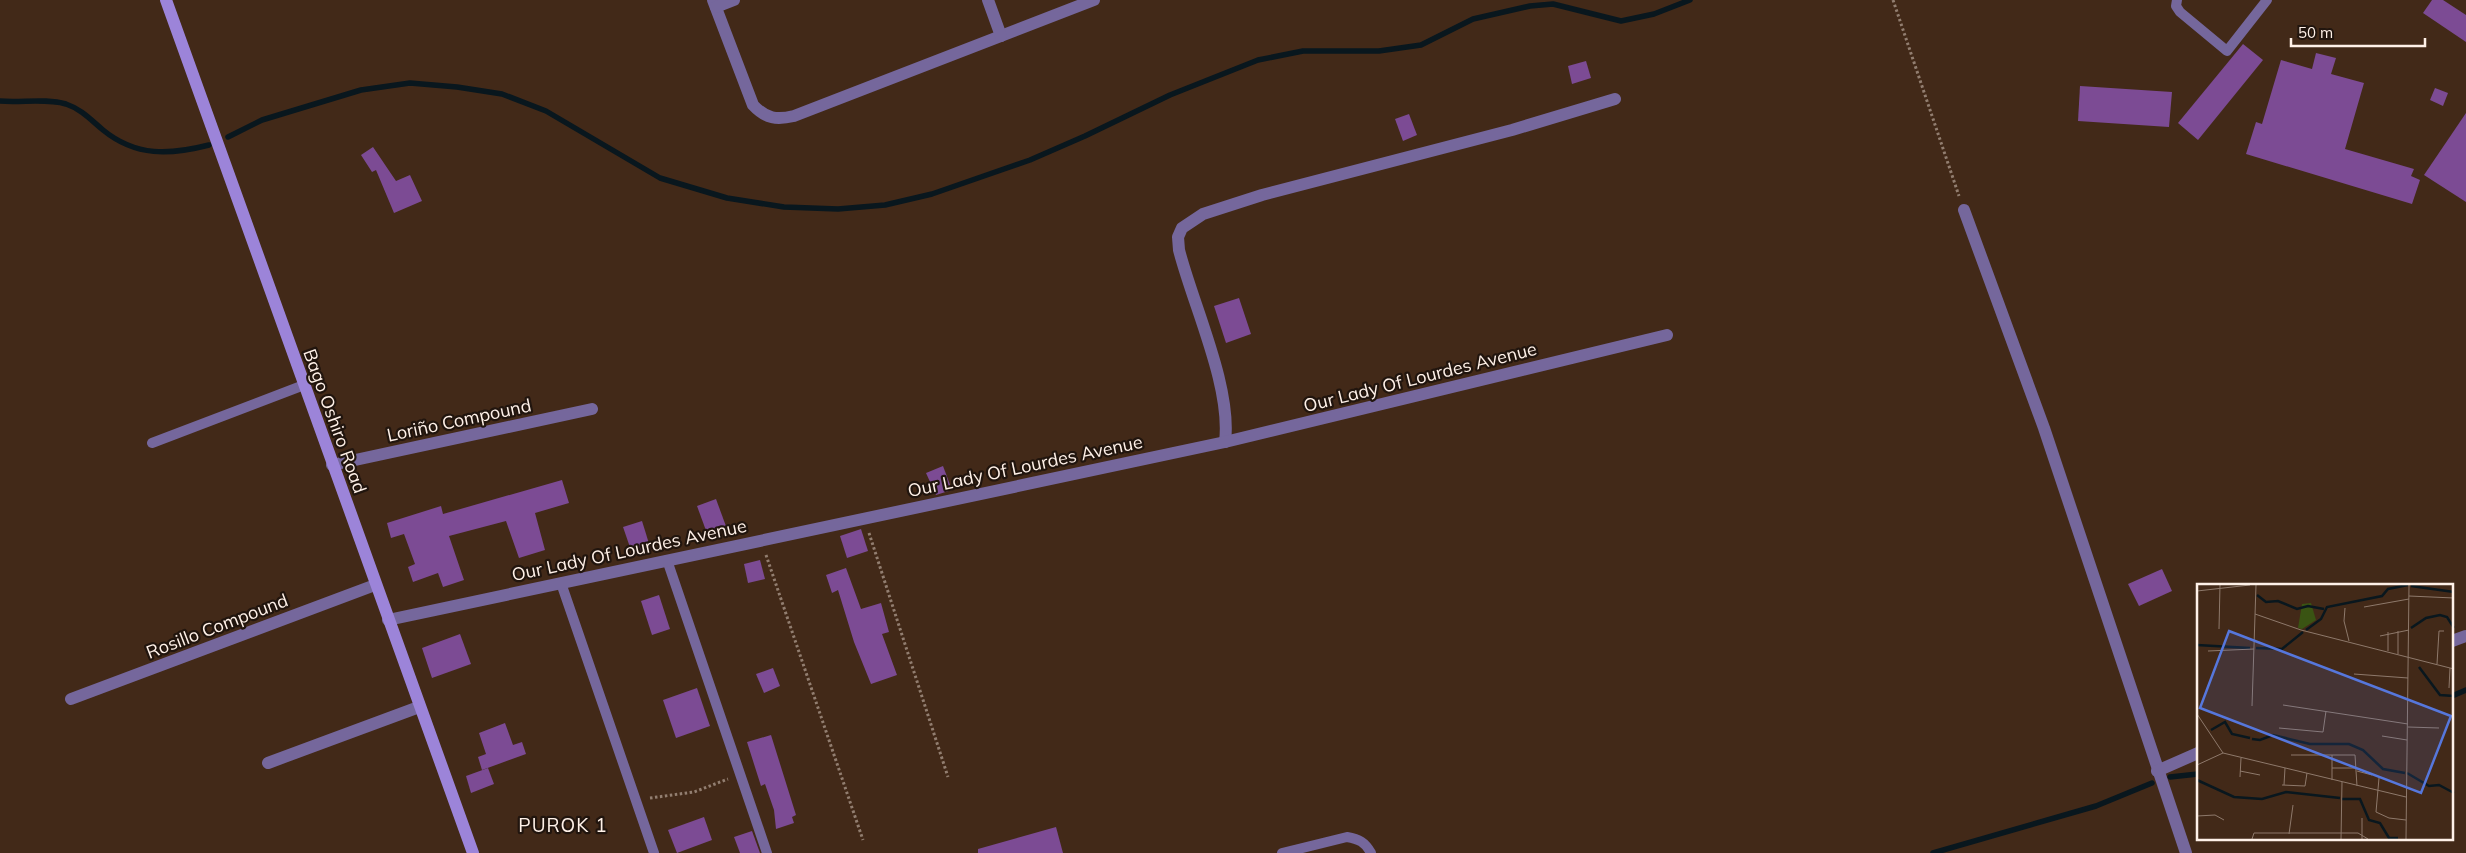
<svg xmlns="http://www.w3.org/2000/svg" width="2466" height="853" font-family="Mulish,sans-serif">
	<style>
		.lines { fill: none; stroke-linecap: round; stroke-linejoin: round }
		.stream { stroke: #09171e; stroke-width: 5.5 }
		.building { fill: #7c4b94 }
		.path { stroke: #927e70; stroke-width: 3; stroke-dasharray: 2.5 2.5; stroke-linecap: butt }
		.lane { stroke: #75679c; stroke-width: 10 }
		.street { stroke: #75679c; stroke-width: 12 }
		.secondary { stroke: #9c84d9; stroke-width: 12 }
		.labels { text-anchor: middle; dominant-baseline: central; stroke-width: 4.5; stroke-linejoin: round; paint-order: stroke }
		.street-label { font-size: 18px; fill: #fff1e8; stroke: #21150e }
		.neighbourhood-label { font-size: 19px; letter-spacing: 1px; fill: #fff1e8; stroke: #21150e }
		.inset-river { fill: none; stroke: #09171e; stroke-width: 2.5 }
		.inset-road { fill: none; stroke: #8e796b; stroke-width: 1 }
		.view { fill: #5677dc; fill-opacity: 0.15; stroke: #5677dc; stroke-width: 2.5 }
		.inset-edge { fill: none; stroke: #fff1e8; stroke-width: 2.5 }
	</style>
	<rect width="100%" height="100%" fill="#422918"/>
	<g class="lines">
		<!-- stream -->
		<g class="stream">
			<path d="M0,101C21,103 45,98 66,104C81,109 91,120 103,130C136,157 170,155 209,145"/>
			<polyline points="228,137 262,120 361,90 410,83 457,87 502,94 546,111 660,178 727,198 784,207 838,209 885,205 932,194 1030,160 1085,136 1170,95 1258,60 1303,51 1379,51 1421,45 1473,19 1530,6 1553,4 1621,21 1654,14 1690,0"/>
			<polyline points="2452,696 2466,690"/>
			<polyline points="2170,777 2198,774"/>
			<polyline points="1933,853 2096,806 2152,783"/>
		</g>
	</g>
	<!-- building -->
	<g class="building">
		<polygon points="2432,0 2443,0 2466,15 2466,42 2423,13"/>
		<polygon points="2243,44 2263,60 2198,140 2178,123"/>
		<polygon points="2316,53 2336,58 2331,74 2364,83 2345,149 2414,169 2411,176 2420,180 2412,204 2246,154 2256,122 2262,124 2281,60 2312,69"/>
		<polygon points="1586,61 1591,78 1572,84 1568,66"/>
		<polygon points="2080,86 2172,92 2169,127 2078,121"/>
		<polygon points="2435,88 2448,93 2443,106 2430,100"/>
		<polygon points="2466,113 2466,202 2424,175"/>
		<polygon points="1409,114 1417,135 1403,141 1395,119"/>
		<polygon points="373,147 396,181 410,175 422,201 394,213 376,170 372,172 361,155"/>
		<polygon points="1239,298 1251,334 1226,343 1214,306"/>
		<polygon points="943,466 952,490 936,495 926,473"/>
		<polygon points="562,480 569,503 535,513 545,550 519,558 506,521 449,536 464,580 443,587 438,573 413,582 408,567 415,564 404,534 391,538 387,523 441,506 443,514"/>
		<polygon points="716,499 727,529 708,536 697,506"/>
		<polygon points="642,521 651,550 633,556 623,527"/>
		<polygon points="861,529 868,551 847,558 840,536"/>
		<polygon points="760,560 765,579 748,583 744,564"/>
		<polygon points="846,568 861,609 881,603 889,632 882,634 897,675 871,684 854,642 838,590 832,593 826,575"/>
		<polygon points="2162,569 2172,591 2139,606 2128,584"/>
		<polygon points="659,595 670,629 652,635 641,601"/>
		<polygon points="460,634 471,664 432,678 422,648"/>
		<polygon points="773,668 780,686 764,693 756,674"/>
		<polygon points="697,688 710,726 676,738 663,700"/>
		<polygon points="505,723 513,745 522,742 526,754 482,770 478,757 486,754 479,733"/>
		<polygon points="771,735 796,815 792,817 794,823 776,829 774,810 765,784 761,786 747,742"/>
		<polygon points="488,768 494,784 471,793 466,776"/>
		<polygon points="704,817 712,840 677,853 668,830"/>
		<polygon points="1056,827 1063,853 978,853 978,849"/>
		<polygon points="752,831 760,853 740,853 734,837"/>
	</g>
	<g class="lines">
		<!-- path -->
		<g class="path">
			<polyline points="1893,0 1959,196"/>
			<polyline points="869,533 948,777"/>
			<polyline points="766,555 863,840"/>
			<polyline points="650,798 694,792 728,779"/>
		</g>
		<!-- lane -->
		<g class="lane">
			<polyline points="2177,0 2176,6 2180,12 2227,51 2267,0"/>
			<polyline points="152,443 304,385"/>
			<polyline points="667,560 767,853"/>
			<polyline points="561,583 654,853"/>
			<path d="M1282,853L1347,837C1359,839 1365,842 1371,853"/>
		</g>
		<!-- street -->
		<g class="street">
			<path d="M713,0L753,105C766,119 777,120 794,116L1094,0"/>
			<polyline points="988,0 1001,36"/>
			<polyline points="716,7 734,0"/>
			<polyline points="1964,210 2044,428 2186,853"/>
			<path d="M1225,442C1232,387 1193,305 1179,250L1178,237L1182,228L1203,214L1262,195L1512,130L1615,99"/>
			<polyline points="332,465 592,409"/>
			<polyline points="388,620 1225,442 1667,335"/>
			<polyline points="2452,641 2466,636"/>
			<polyline points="71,699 375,585"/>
			<polyline points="268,763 419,707"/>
			<polyline points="2157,771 2198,753"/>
		</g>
		<!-- secondary -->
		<polyline class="secondary" points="166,0 473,853"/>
	</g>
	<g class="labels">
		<!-- street labels -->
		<g class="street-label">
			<text transform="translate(1420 377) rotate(-14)">Our Lady Of Lourdes Avenue</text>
			<text transform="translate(459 420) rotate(-12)">Loriño Compound</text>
			<text transform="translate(335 421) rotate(70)">Bago Oshiro Road</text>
			<text transform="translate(1025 466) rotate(-12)">Our Lady Of Lourdes Avenue</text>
			<text transform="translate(629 550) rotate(-12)">Our Lady Of Lourdes Avenue</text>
			<text transform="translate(217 626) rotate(-21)">Rosillo Compound</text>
		</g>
		<!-- neighbourhood labels -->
		<g class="neighbourhood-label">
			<text x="563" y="825">PUROK 1</text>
		</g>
	</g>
	<!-- overview -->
	<g transform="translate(2197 584)">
		<rect width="256" height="256" fill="#422918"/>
		<path d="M114,19L119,36L105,45L101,44L105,20Z" fill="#3a5413"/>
		<path class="inset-river" d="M214,2L257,8M60,11L69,18L81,17L100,25L111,22L127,25M214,44L229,34L243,31L250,33L257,44M109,46L124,35L130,23L185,12L191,5L211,1M0,61L53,64M59,64L85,65L106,48M222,83L243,111L257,112M14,146L28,138L35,150L53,154M55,155L63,156L76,151L113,160H152L166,166L186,185L208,189M210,189L232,202L242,201L257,209M0,196L37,213L65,215L89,208L143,214M145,215H163L172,236L183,239L192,254H201"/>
		<path class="inset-road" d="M0,7L53,1M212,12L257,14M167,23L212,15M148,24L147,37L152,57M58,30L104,46L257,85M22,45L23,1M183,52L212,46M11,67L57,65M191,67V48M201,70V47M240,80L242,47H247M157,90L211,94M252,104L253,84M86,121L211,140M55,122L59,1M0,130L26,169M211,143L242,144M82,144L126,148L129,127M185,152L210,156M26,169L209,213M94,171H158L160,202M0,181L26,169M135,184H160M43,187L63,191M160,187L175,191M43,193L44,174M182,194L179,228L192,234L209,236M135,196V171M85,201L108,202L110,189M87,201L88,184M0,232L18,231L27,236M92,250L96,221M55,255L57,249H161L171,255M144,255L145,198M165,255V234M209,255L212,1"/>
		<path class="view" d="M32,47L254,132L224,209L3,124Z"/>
		<rect width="256" height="256" class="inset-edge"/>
	</g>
	<!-- scale -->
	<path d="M2291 38v8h134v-8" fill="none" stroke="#fff1e8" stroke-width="2.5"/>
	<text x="2298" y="38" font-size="15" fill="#fff1e8" stroke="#21150e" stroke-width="4" paint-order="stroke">50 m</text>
</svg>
